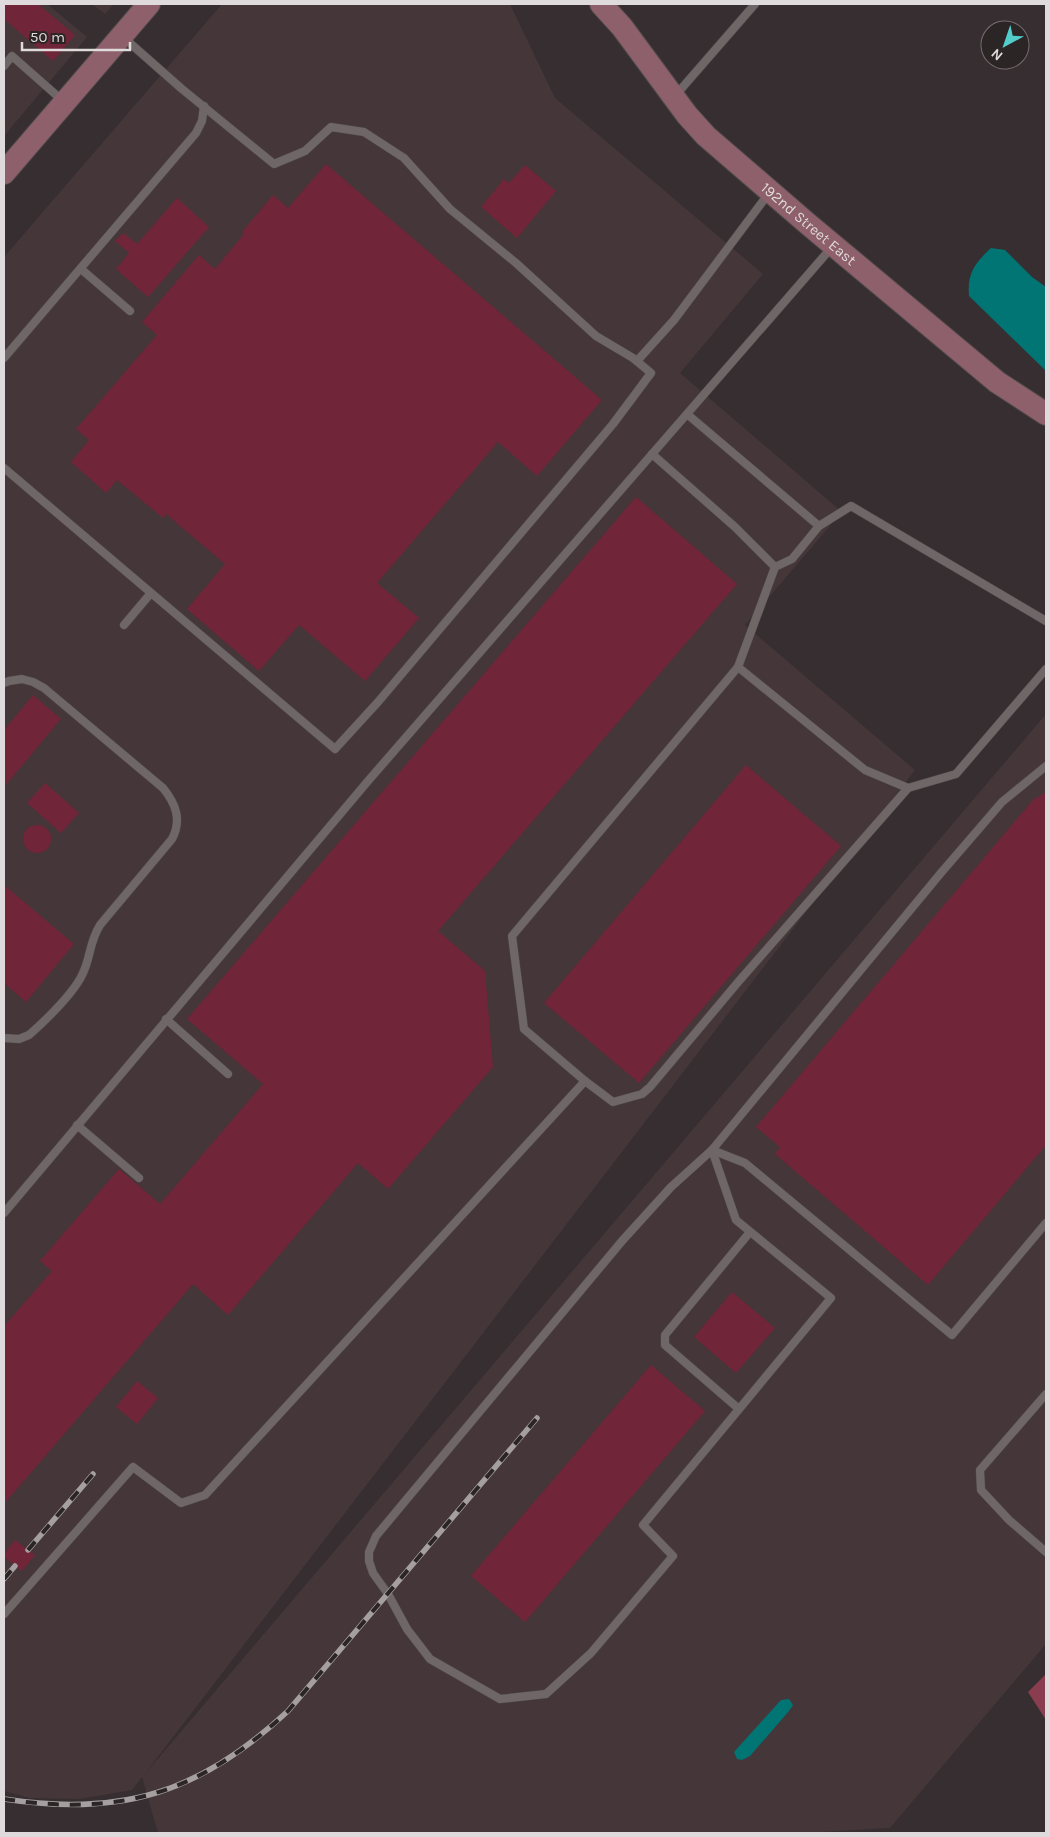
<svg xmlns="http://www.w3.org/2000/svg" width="1050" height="1837" font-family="Karla,sans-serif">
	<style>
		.built { fill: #453639 }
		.green { fill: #8a3d4f }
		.water { fill: #017574 }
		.building { fill: #712539 }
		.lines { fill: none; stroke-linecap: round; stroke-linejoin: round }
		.lane-casing { stroke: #504a4b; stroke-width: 9 }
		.secondary-casing { stroke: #504a4b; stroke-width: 24 }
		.lane { stroke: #6f6667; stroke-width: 8 }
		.secondary { stroke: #8e606b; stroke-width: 22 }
		.rail-casing { stroke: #a59fa1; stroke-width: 5.5 }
		.rail { stroke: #2c2526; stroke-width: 4; stroke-dasharray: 11; stroke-linecap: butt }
		.labels { text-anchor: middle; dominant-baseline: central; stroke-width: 4; stroke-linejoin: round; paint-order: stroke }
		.street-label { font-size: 15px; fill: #dfdadb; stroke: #2c2526 }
	</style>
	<rect width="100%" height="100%" fill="#362e30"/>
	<!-- built -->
	<g class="built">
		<polygon points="4,4 47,4 87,37 4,136"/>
		<polygon points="92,4 114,4 105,14"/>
		<polygon points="222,4 510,4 555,98 763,274 680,373 842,512 745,625 915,770 144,1775 1046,714 1046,1644 890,1828 805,1833 158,1833 142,1777 132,1790 80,1799 29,1798 4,1791 4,257"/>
	</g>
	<!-- green -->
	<polygon class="green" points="1046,1674 1046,1720 1028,1692"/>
	<!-- water -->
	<g class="water">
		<path d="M991,248L1005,250L1032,277L1046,287V371L969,296C967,273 975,263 991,248Z"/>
		<polygon points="789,1699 793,1705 789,1711 750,1756 742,1760 737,1759 734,1752 781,1700"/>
	</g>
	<!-- building -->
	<g class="building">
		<polygon points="4,4 38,4 75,35 53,61 4,19"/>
		<polygon points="326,164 602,400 537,476 498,442 377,583 419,618 365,681 299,625 259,671 187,609 225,564 166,514 163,518 117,480 106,493 71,462 89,440 76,429 157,335 142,322 199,255 215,269 244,234 242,232 273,195 288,208"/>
		<polygon points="525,165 556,191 517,238 481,207 504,179 509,183"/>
		<polygon points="177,198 209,227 148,297 116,269 129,253 115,241 123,233 137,244"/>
		<polygon points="636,497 737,584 438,931 485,971 493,1067 388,1189 358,1163 228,1315 193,1284 4,1504 4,1326 52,1271 40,1261 119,1169 160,1204 263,1084 187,1019"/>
		<polygon points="33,695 61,719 4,787 4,730"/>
		<polygon points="746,765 841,846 639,1083 544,1003"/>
		<polygon points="45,783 79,813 61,833 27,803"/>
		<polygon points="1046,792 1046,1145 928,1285 775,1154 780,1147 756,1127 1033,800"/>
		<circle cx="37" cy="839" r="14"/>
		<polygon points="4,885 74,944 26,1002 4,983"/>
		<polygon points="732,1292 775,1328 736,1373 694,1337"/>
		<polygon points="651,1365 705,1411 525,1622 471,1576"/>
		<polygon points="137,1381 158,1398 137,1424 116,1407"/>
		<polygon points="15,1540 35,1555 22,1571 4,1557 4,1554"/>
	</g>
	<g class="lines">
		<!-- lane casing -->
		<g class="lane-casing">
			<g id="lane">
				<polyline points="4,66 12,56 63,101"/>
				<polyline points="675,96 755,4"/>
				<polyline points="81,269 130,311"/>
				<polyline points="4,358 196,133 202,121 204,106"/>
				<polyline points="637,361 674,320 769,193"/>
				<polyline points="687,414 819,526"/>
				<polyline points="652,454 735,527 775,567"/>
				<polyline points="4,468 335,749 378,702 613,424 651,373 633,358 596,336 516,263 450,209 404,158 364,132 331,127 305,151 274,164 182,89 123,37"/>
				<polyline points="1046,621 851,506 819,526 792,559 775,567 738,667 512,936 524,1029 585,1081 613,1102 642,1094 650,1087 739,981 908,788 956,774 1046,669"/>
				<polyline points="124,625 151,593"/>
				<polyline points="738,667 865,770 908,788"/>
				<path d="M4,683L9,681L22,679L33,682L44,688L163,788C176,804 182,820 172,839L100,925C89,943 91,956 83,973C75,992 45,1021 29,1035L19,1039L4,1038"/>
				<polyline points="166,1019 228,1074"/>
				<polyline points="77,1125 139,1178"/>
				<polyline points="712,1150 736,1220 831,1298 643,1525 673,1556 591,1653 546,1694 500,1699 430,1659 407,1629 388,1594 373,1573 369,1561 369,1552 376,1536 622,1241 671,1187 712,1150 940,874 1002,802 1046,766"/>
				<polyline points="712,1150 745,1163 952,1335 1046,1223"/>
				<polyline points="4,1213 368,781 832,247"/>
				<polyline points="1046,1394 980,1470 981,1490 1009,1520 1046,1552"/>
				<polyline points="739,1409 665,1345 665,1335 750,1232"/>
				<polyline points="4,1614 133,1467 181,1503 205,1495 585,1081"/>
			</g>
		</g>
		<!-- secondary casing -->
		<g class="secondary-casing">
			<g id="secondary">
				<path id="s1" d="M601,4L622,27L687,115L706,136L808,224L997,382L1046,414"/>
				<polyline points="4,173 149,4"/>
			</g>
		</g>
		<!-- lane -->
		<use href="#lane" class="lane"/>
		<!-- secondary -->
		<use href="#secondary" class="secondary"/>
		<!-- rail casing -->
		<g class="rail-casing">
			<g id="rail">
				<polyline points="28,1550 93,1474"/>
				<polyline points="4,1579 15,1566"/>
				<path d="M4,1799C122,1817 200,1793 288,1711L537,1418"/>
			</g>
		</g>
		<!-- rail -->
		<use href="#rail" class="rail"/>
	</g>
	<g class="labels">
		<!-- street labels -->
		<g class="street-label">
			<text stroke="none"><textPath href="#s1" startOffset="304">192nd Street East</textPath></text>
		</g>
	</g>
	<!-- border -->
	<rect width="1050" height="1837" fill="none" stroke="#dfdadb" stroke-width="10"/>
	<!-- north arrow -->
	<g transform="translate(1005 45) rotate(220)"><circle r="24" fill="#2c2526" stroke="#746d6e"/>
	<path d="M0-4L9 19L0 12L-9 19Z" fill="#53cdcb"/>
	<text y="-8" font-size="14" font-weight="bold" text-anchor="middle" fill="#dfdadb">N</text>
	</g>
	<!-- scale -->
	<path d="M22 42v8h108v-8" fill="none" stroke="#dfdadb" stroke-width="2.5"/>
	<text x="30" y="42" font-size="15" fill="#dfdadb" stroke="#2c2526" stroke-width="4" paint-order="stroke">50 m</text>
</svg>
